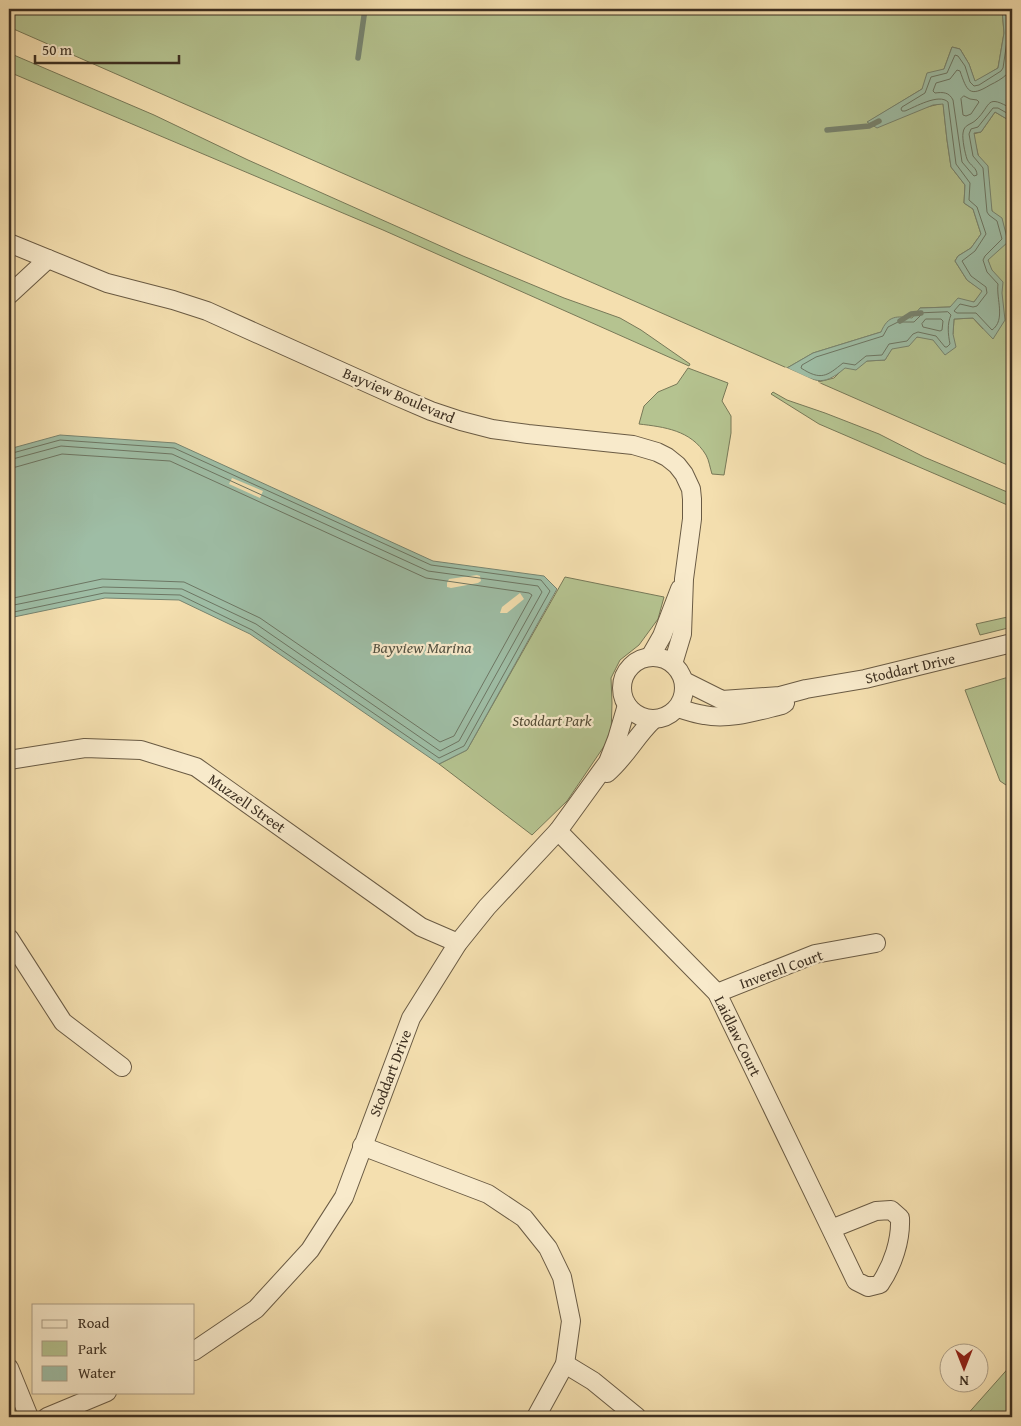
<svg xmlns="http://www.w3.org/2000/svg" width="1021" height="1426" font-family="'Gentium Book Plus',serif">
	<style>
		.green { fill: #b5c390; stroke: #787958 }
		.water { fill: #9ebda5; stroke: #778470 }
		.pier { fill: #f4dfaf }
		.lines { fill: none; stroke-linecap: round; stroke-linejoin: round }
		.shore { stroke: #6d7663; stroke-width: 1 }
		.stream { stroke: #778470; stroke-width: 5.5 }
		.minor-casing { stroke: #6a5b44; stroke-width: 20 }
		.minor { stroke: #f8eacb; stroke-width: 18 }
		.labels { text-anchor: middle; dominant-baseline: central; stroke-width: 4.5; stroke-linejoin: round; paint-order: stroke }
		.street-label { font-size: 15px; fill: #3c2f21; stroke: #f8eacb }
		.park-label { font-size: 15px; font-style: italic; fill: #544d37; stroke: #f8eacb }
		.water-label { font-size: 16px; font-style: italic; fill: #545242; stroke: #f8eacb }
	</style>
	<rect width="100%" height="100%" fill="#f4dfaf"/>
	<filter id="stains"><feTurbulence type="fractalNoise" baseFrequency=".004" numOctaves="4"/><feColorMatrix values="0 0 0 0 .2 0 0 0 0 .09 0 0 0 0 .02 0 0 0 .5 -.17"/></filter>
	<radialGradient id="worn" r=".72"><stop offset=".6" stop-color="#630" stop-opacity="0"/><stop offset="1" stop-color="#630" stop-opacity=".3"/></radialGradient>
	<!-- green -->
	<g class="green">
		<polygon points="9,9 1002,9 1004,33 998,68 975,82 969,64 960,49 952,47 944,69 922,89 868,122 943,103 947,140 951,167 965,185 964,203 973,209 981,234 971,248 958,256 955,261 967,280 983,291 974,302 950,307 920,308 913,318 881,332 813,353 787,368 9,27"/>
		<polygon points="9,53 154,115 248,160 463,256 564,298 620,318 641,330 690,364 689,366 383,230 9,72"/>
		<polygon points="995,112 1012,122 1012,467 818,382 834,378 845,367 867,361 885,360 892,348 917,337 953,334 954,319 973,318 983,329 991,270 988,260 992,211 973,134 981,132"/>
		<path d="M688,368L728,383L722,401L731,416V433L724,475L712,474C710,468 709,460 706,455C691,430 664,427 639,424L644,406L658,392L677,384Z"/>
		<polygon points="773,392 787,400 825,413 879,434 924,457 1012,494 1012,507 819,424 771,394"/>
		<polygon points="565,577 664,597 658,619 639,645 620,660 611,678 612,703 611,736 567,801 532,835 439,764 467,750"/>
		<polygon points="1012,616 1012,627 980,635 976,624"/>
		<polygon points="1012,676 1012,789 1000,781 965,690"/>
		<polygon points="1012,1364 1012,1417 965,1417"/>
	</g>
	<!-- water -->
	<g class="water">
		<path d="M1002,9H1012V122L995,112L981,132L974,133L978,155L988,166L992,211L1002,218L1008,242L988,260L992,270L1003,282L1002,293L1005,320L993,339L973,318L954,319L953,334L956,347L945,355L933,340L917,337L909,346L892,349L885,360L867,361L856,370L845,368C821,389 814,380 787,368L813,353L881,332C888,315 897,316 912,318L920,308L950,307L958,298L974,302L982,291L967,280L955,261L958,256L971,248L981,234L973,209L964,203L965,185L951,167L947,140L943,104L933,105L877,128L867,122L922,89L927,73L944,69L952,47L960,49L969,64L975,81L998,68L1004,33Z"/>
		<polygon points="60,435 175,443 433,561 544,576 557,589 467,750 439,764 250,634 179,600 105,598 9,618 9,449"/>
	</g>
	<!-- pier -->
	<g class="pier">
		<polygon points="785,367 818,382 822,383 817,384 786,370"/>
		<polygon points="232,478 263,491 260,498 229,484"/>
		<polygon points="477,575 480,576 481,581 478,583 451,588 447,587 447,583 449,579"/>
		<polygon points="520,593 524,599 507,613 500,613 502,607"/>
	</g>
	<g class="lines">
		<!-- shore -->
		<g class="shore">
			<path d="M1007,9L1008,34L1003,68L1001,71L979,85L974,86L970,82L965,66L958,56L955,55L947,73L931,77L925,93L902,107L901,109L902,111H905C915,107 939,93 948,102L956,164L970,183L969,200L977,207L986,234L975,251L962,261L971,276L986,287L987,293L977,306L973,307L960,304L954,311L957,313H976L992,330C1006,320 996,299 998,284L987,272L983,260L985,256L1002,239L997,221L989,215L987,212L983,168L973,156L969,134L971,129L978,127L993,108H998L1012,116"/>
			<path d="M1012,49L1007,74C1002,79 996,82 990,85C969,98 967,91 960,71L957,70L950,79L936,83L933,91L935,93C943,92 949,92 953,100L962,162L974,176L977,175C977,167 970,166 967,159C965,153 962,139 963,133C964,124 971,125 976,120C992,105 985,93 1012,109"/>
			<polygon points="964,96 970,99 977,100 979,102 971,114 966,116 963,115 961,99"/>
			<path d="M948,312L951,315C947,324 948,334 950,344L947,347H945L936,336L918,332L913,334L907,341L889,344L882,355L866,356L855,365L843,363C827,376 821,381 801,368L802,365L816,357L883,336L888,327L898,322H914L923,313Z"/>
			<polygon points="926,319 941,319 943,321 942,330 940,331 923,327 922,324"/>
			<polyline points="9,454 60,440 174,448 431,565 541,580 550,591 464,746 439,758 252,630 180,595 104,593 9,613"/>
			<polyline points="9,460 61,446 172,454 428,571 538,586 542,592 459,741 440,751 256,624 182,589 103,587 9,606"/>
			<polyline points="9,468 16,467 62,454 170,461 426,578 529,593 532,595 454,736 440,742 260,618 184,582 102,579 9,599"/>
		</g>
		<!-- stream -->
		<g class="stream">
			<polyline points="358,58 365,9"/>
			<polyline points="827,130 869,126 879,121"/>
			<polyline points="900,321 911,314 921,313"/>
		</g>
		<!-- minor casing -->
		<g class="minor-casing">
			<g id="minor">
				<polyline points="9,243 107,283 173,300 207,311 396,396 431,411 461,421 492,429 528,434 633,445 657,452 667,457 677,465 684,474 691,489 692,499 692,519 684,579 682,634 673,664"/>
				<polyline points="9,295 48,259"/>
				<circle cx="653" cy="688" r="31"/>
				<polyline points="650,657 662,636 680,589"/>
				<polyline points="684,681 722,700 780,696 806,689 865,679 1012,643"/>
				<path d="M678,708C687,711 696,714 704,715C730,720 757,711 782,705L785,703"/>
				<polyline points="9,760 85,748 141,750 196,767 421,927 458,943"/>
				<path d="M607,773C625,758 636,736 653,720"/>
				<path d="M558,831L717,993L831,1229L856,1281L868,1287L880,1284C893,1265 901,1240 900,1218L891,1210L876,1211L831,1229"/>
				<polyline points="9,938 63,1022 122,1067"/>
				<polyline points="717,993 815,954 876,943"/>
				<polyline points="362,1146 488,1194 524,1218 548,1248 562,1277 571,1321 565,1364 536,1417"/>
				<polyline points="194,1351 256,1309 310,1250 344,1197 411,1018 458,943 487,907 558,831 608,762 617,739 627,705"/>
				<polyline points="565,1364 593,1381 637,1417"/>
				<polyline points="9,1368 29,1417"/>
				<polyline points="47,1417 107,1392"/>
			</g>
		</g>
		<!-- minor -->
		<use href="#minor" class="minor"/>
	</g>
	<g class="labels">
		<!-- street labels -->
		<g class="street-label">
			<text transform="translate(399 395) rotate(23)">Bayview Boulevard</text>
			<text transform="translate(910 668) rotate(-13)">Stoddart Drive</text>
			<text transform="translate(247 803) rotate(35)">Muzzell Street</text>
			<text transform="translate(781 969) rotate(-20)">Inverell Court</text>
			<text transform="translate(738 1036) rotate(64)">Laidlaw Court</text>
			<text transform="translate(390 1073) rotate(-69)">Stoddart Drive</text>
		</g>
		<!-- park labels -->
		<g class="park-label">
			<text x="552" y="720">Stoddart Park</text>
		</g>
		<!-- water labels -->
		<g class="water-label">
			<text x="422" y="647">Bayview Marina</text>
		</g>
	</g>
	<!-- margin -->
	<rect width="1021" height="1426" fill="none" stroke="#f4dfaf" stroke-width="30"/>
	<rect x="10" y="10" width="1001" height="1406" fill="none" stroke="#3c2f21" stroke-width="2.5"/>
	<rect x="15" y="15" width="991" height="1396" fill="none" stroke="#3c2f21"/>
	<!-- legend -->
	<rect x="32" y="1304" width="162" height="90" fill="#f8eacb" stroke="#ad9f87"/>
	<rect x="42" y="1320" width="25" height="8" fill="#f8eacb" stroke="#ad9f87"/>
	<text x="78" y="1328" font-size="15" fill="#3c2f21">Road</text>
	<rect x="42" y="1341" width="25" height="15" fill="#b5c390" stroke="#ad9f87"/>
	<text x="78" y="1354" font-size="15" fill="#3c2f21">Park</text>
	<rect x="42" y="1366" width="25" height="15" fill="#9ebda5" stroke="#ad9f87"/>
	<text x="78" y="1378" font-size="15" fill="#3c2f21">Water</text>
	<!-- north arrow -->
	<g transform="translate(964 1368) rotate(180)"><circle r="24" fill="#f8eacb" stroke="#ad9f87"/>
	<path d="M0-4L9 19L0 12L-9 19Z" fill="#8f2418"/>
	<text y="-8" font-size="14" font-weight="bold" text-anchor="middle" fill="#3c2f21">N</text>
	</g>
	<!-- scale -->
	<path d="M35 55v8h144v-8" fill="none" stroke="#3c2f21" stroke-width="2.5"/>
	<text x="42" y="55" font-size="15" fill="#3c2f21" stroke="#f8eacb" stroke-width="4" paint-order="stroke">50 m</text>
	<rect width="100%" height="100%" filter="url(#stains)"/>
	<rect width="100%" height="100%" fill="url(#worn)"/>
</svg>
